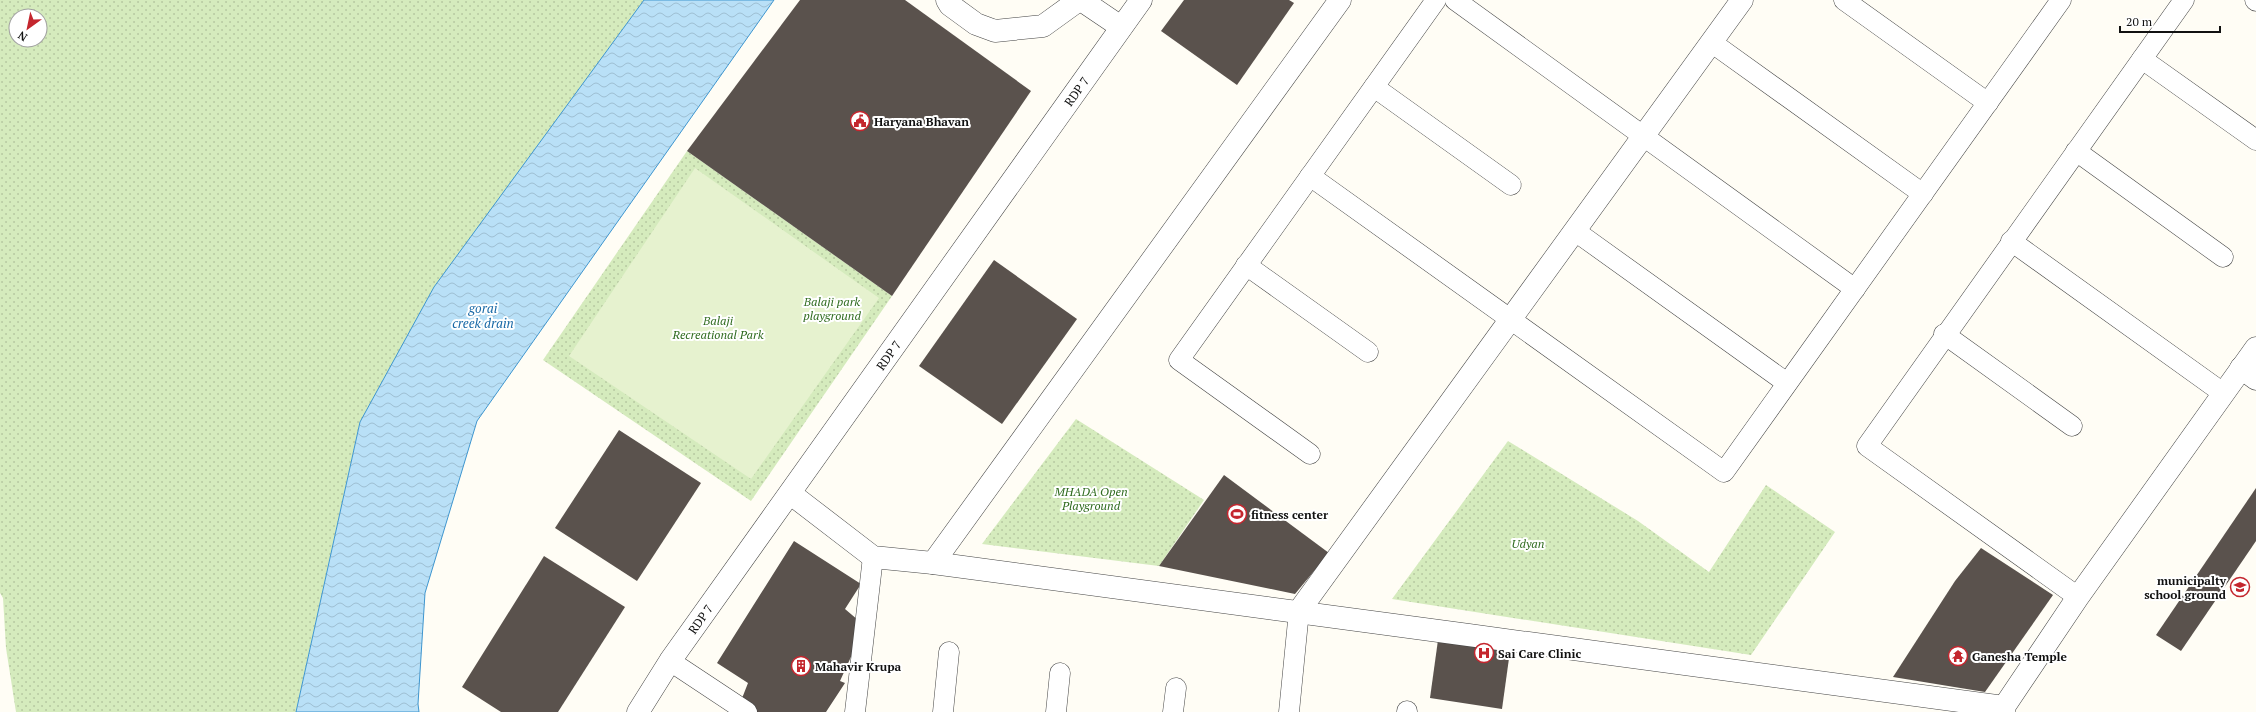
<svg xmlns="http://www.w3.org/2000/svg" width="2256" height="712" font-family="'PT Serif',serif">
	<style>
		.green { fill: url(#green-dots); fill-rule: evenodd }
		.pitch { fill: #e6f2cf }
		.water { fill: url(#water-waves); stroke: #3f96cf }
		.building { fill: #5a524d }
		.lines { fill: none; stroke-linecap: round; stroke-linejoin: round }
		.service-casing { stroke: #444; stroke-width: 21 }
		.minor-casing { stroke: #444; stroke-width: 23 }
		.tertiary-casing { stroke: #444; stroke-width: 23 }
		.service { stroke: #fff; stroke-width: 20 }
		.minor { stroke: #fff; stroke-width: 22 }
		.tertiary { stroke: #fff; stroke-width: 22 }
		.labels { text-anchor: middle; dominant-baseline: central; stroke-width: 4; stroke-linejoin: round; paint-order: stroke }
		.street-label { font-size: 12px; fill: #111; stroke: #fff }
		.poi-label { font-size: 12px; font-weight: bold; fill: #111; stroke: #fff; text-anchor: start }
		.park-label { font-size: 12px; font-style: italic; fill: #2f6b1f; stroke: #fff }
		.water-label { font-size: 13px; font-style: italic; fill: #1768a6; stroke: #fff }
	</style>
	<defs>
		<pattern id="green-dots" width="8" height="8" patternUnits="userSpaceOnUse"><rect width="8" height="8" fill="#d5ebbd"/><path d="M2 2h.1M6 6h.1" fill="none" stroke="#b6c8a1" stroke-width="1.8" stroke-linecap="round"/></pattern>
		<pattern id="water-waves" width="16" height="10" patternUnits="userSpaceOnUse"><rect width="16" height="10" fill="#b9e0f7"/><path d="M0 5q4-4 8 0t8 0" fill="none" stroke="#9ebfd3"/></pattern>
	</defs>
	<rect width="100%" height="100%" fill="#fffdf5"/>
	<!-- green -->
	<g class="green">
		<path d="M0,0H644L360,422L296,712H16L6,648L3,598L0,593ZM16,16H40V40H16Z"/>
		<polygon points="687,151 892,296 751,501 543,360"/>
		<polygon points="1076,419 1204,500 1159,566 982,544"/>
		<polygon points="1508,441 1638,521 1709,572 1766,485 1835,532 1751,655 1392,599"/>
	</g>
	<!-- pitch -->
	<polygon class="pitch" points="695,168 879,298 751,479 569,356"/>
	<!-- water -->
	<polygon class="water" points="644,0 774,0 477,421 425,593 418,704 419,712 296,712 360,422 434,287"/>
	<!-- building -->
	<g class="building">
		<polygon points="800,0 905,0 1031,91 892,296 687,151"/>
		<polygon points="1184,0 1289,0 1294,3 1237,85 1161,31"/>
		<polygon points="994,260 1077,319 1002,424 919,366"/>
		<polygon points="619,430 701,483 637,581 555,528"/>
		<polygon points="1224,475 1329,553 1295,594 1159,566"/>
		<polygon points="2256,488 2256,541 2181,651 2156,635"/>
		<polygon points="794,541 861,584 845,609 865,626 840,681 845,683 826,712 749,712 739,706 748,683 717,663"/>
		<polygon points="1981,548 2053,595 2025,635 1985,692 1893,677 1955,581"/>
		<polygon points="544,556 625,607 558,712 501,712 462,687"/>
		<polygon points="1438,640 1510,651 1502,709 1430,698"/>
	</g>
	<g class="lines">
		<!-- service casing -->
		<g class="service-casing">
			<g id="service">
				<polyline points="1455,0 1855,289"/>
				<polyline points="1844,0 1988,103"/>
				<polyline points="2255,0 2256,1"/>
				<polyline points="1711,42 1923,194"/>
				<polyline points="2142,59 2256,140"/>
				<polyline points="1374,87 1511,185"/>
				<polyline points="2076,151 2223,257"/>
				<polyline points="1310,176 1724,472 2061,0"/>
				<polyline points="1575,231 1787,383"/>
				<polyline points="2011,241 2223,393"/>
				<polyline points="1246,265 1368,352"/>
				<polyline points="1944,334 2072,426"/>
				<polyline points="1310,454 1179,360 1436,0"/>
				<polyline points="2078,597 1867,446 2184,0"/>
				<polyline points="670,661 747,712"/>
				<polyline points="855,712 873,557"/>
				<polyline points="943,712 949,652"/>
				<polyline points="1056,712 1060,673"/>
				<polyline points="1173,712 1176,688"/>
				<polyline points="1289,712 1299,611"/>
				<polyline points="1407,712 1407,711"/>
			</g>
		</g>
		<!-- minor casing -->
		<g class="minor-casing">
			<g id="minor">
				<polyline points="947,0 950,5 976,24 995,31 1043,26 1079,0"/>
				<polyline points="1081,0 1121,27"/>
				<polyline points="2241,368 2256,379"/>
				<path d="M791,494L873,557L933,563C1290,610 1647,660 2004,707"/>
				<polyline points="933,563 1340,0"/>
				<polyline points="1299,611 1742,0"/>
				<polyline points="2004,712 2004,707 2078,597 2256,348"/>
			</g>
		</g>
		<!-- tertiary casing -->
		<g class="tertiary-casing">
			<g id="tertiary">
				<path id="s1" d="M638,712L670,661L1141,0"/>
			</g>
		</g>
		<!-- service -->
		<use href="#service" class="service"/>
		<!-- minor -->
		<use href="#minor" class="minor"/>
		<!-- tertiary -->
		<use href="#tertiary" class="tertiary"/>
	</g>
	<!-- icons -->
	<defs>
		<g id="civic-ring" transform="scale(1)"><circle r="9.5" fill="#fff" stroke="#c4262e" stroke-width="1.5"/><path d="M-.6-6.5H3V-4.5H.6V-3L4-1V1h2V6H-6V1h2V-1L-.6-3ZM-1.2 2.5V6h2.4V2.5Z" fill="#c4262e"/></g>
		<g id="stadium-ring" transform="scale(1)"><circle r="9.5" fill="#fff" stroke="#c4262e" stroke-width="1.5"/><path d="M0-5a6.5 5 0 1 0 0 10a6.5 5 0 1 0 0-10ZM-3.5-1.8h7v3.6h-7Z" fill="#c4262e"/></g>
		<g id="school-ring" transform="scale(1)"><circle r="9.5" fill="#fff" stroke="#c4262e" stroke-width="1.5"/><path d="M0-5L7-2L0 1L-7-2ZM-4 1L0 2.5L4 1V4Q0 6-4 4Z" fill="#c4262e"/></g>
		<g id="hospital-ring" transform="scale(1)"><circle r="9.5" fill="#fff" stroke="#c4262e" stroke-width="1.5"/><path d="M-5-5h3v3.5h4V-5h3V5h-3V1.5h-4V5h-3Z" fill="#c4262e"/></g>
		<g id="temple-ring" transform="scale(1)"><circle r="9.5" fill="#fff" stroke="#c4262e" stroke-width="1.5"/><path d="M0-6L5-2H3V0L6.5 2.5H4V6H1.5V3h-3V6H-4V2.5H-6.5L-3 0V-2H-5Z" fill="#c4262e"/></g>
		<g id="building-ring" transform="scale(1)"><circle r="9.5" fill="#fff" stroke="#c4262e" stroke-width="1.5"/><path d="M-4-6H4V6H1V3H-1V6H-4ZM-2.5-4.3h1.7v1.8h-1.7ZM.8-4.3h1.7v1.8H.8ZM-2.5-1h1.7V.8h-1.7ZM.8-1h1.7V.8H.8Z" fill="#c4262e"/></g>
	</defs>
	<g fill-rule="evenodd">
		<use href="#civic-ring" x="860" y="121"/>
		<use href="#stadium-ring" x="1237" y="514"/>
		<use href="#school-ring" x="2240" y="587"/>
		<use href="#hospital-ring" x="1484" y="653"/>
		<use href="#temple-ring" x="1958" y="656"/>
		<use href="#building-ring" x="801" y="666"/>
	</g>
	<g class="labels">
		<!-- street labels -->
		<g class="street-label">
			<text stroke="none"><textPath href="#s1" startOffset="760">RDP 7</textPath></text>
			<text stroke="none"><textPath href="#s1" startOffset="436">RDP 7</textPath></text>
			<text stroke="none"><textPath href="#s1" startOffset="112">RDP 7</textPath></text>
		</g>
		<!-- poi labels -->
		<g class="poi-label">
			<text x="874" y="121">Haryana Bhavan</text>
			<text x="1251" y="514">fitness center</text>
			<text x="2226" y="580" text-anchor="end">municipalty<tspan x="2226" dy="14">school ground</tspan></text>
			<text x="1498" y="653">Sai Care Clinic</text>
			<text x="1972" y="656">Ganesha Temple</text>
			<text x="815" y="666">Mahavir Krupa</text>
		</g>
		<!-- park labels -->
		<g class="park-label">
			<text x="832" y="301">Balaji park<tspan x="832" dy="14">playground</tspan></text>
			<text x="718" y="320">Balaji<tspan x="718" dy="14">Recreational Park</tspan></text>
			<text x="1091" y="491">MHADA Open<tspan x="1091" dy="14">Playground</tspan></text>
			<text x="1528" y="543">Udyan</text>
		</g>
		<!-- water labels -->
		<g class="water-label">
			<text x="483" y="308">gorai<tspan x="483" dy="15">creek drain</tspan></text>
		</g>
	</g>
	<!-- north arrow -->
	<g transform="translate(28 28) rotate(213)"><circle r="19" fill="#ffffff" stroke="#a0a0a0"/>
	<path d="M0-3L7 15L0 10L-7 15Z" fill="#c4262e"/>
	<text y="-6" font-size="11" font-weight="bold" text-anchor="middle" fill="#111111">N</text>
	</g>
	<!-- scale -->
	<path d="M2120 26v6h100v-6" fill="none" stroke="#111111" stroke-width="2"/>
	<text x="2126" y="26" font-size="12" fill="#111111" stroke="#ffffff" stroke-width="3" paint-order="stroke">20 m</text>
</svg>
